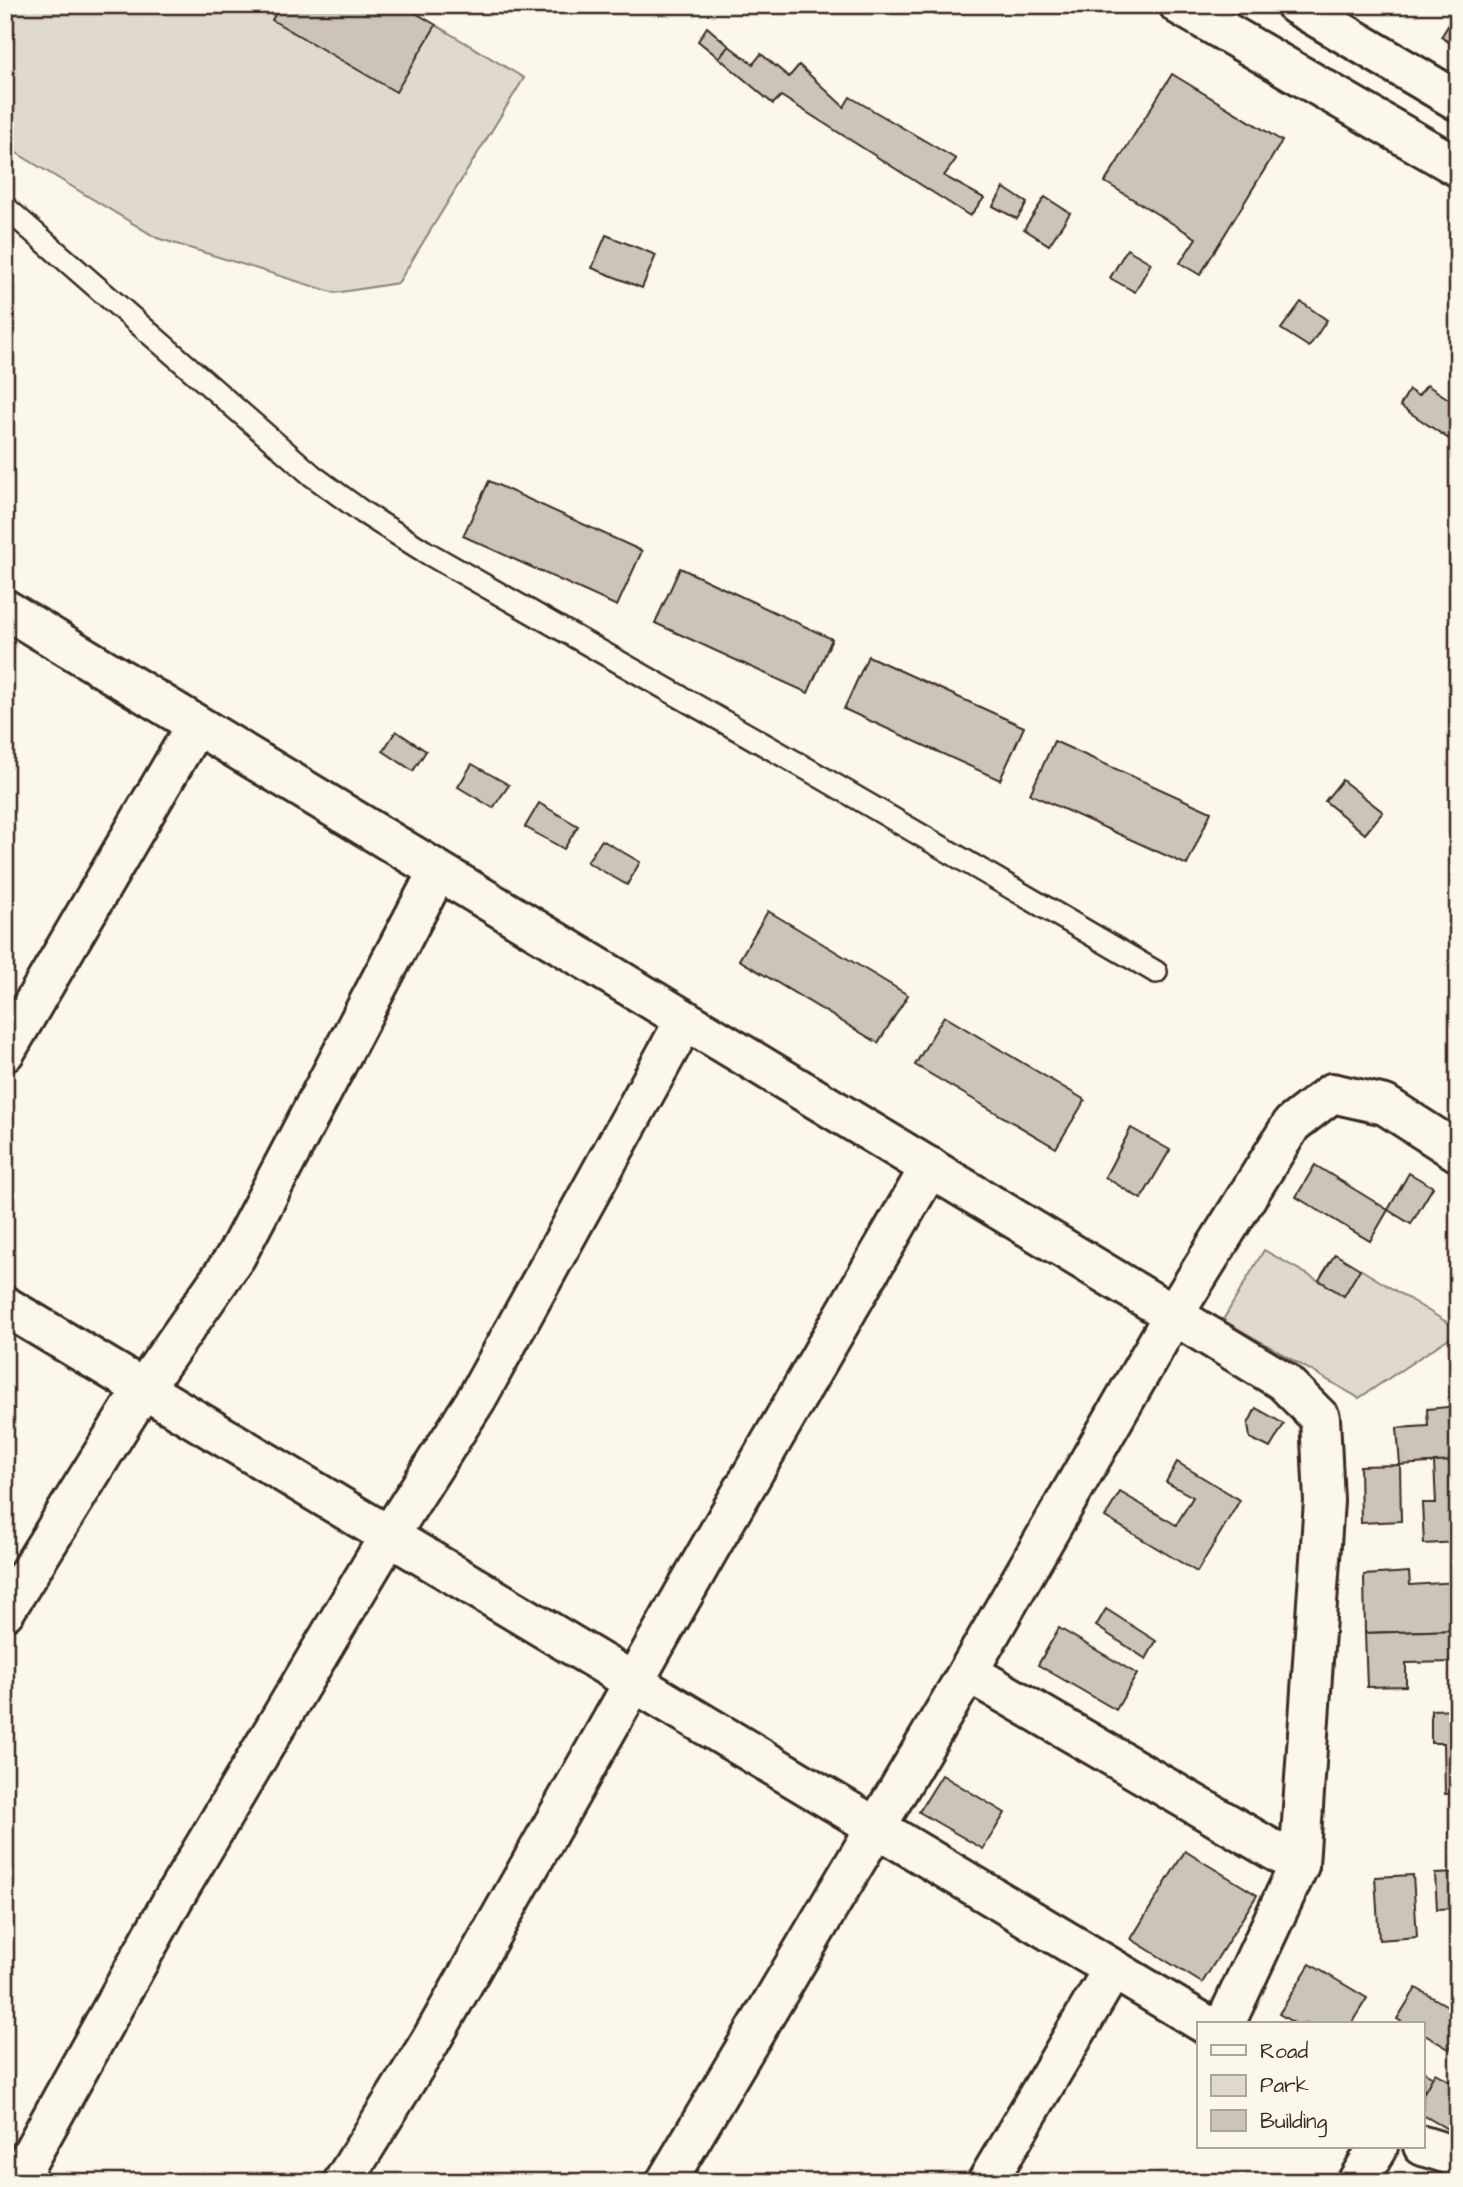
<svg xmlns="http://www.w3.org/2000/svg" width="1463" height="2187" font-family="'Architects Daughter',sans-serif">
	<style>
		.green { fill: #dfd9ce; stroke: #8d8276; stroke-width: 2 }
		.building { fill: #ccc4b9; stroke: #3b2a1e; stroke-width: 2 }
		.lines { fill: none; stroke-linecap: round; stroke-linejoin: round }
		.service-casing { stroke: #3b2a1e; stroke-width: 26 }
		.minor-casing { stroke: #3b2a1e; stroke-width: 44 }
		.primary-casing { stroke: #3b2a1e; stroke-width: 44 }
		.service { stroke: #fbf7ec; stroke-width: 21 }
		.minor { stroke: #fbf7ec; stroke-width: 38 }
		.primary { stroke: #fbf7ec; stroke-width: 38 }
	</style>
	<rect width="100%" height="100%" fill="#fbf7ec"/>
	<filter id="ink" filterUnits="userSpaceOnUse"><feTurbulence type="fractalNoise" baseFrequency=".0143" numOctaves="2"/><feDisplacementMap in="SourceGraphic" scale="14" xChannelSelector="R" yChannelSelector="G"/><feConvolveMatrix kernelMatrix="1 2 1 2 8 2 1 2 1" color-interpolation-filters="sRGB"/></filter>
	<g filter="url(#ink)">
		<!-- green -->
		<g class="green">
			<polygon points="6,5 402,5 524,78 398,283 335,293 157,238 5,146"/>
			<polygon points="1264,1250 1344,1295 1360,1269 1458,1329 1458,1332 1359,1398 1223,1320"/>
		</g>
		<!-- building -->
		<g class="building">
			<polygon points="281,5 402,5 436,25 396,92 272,20"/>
			<polygon points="1458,10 1458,48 1441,37"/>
			<polygon points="707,27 729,46 719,58 698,41"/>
			<polygon points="729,46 753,64 761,54 789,77 799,65 844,107 850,97 956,159 944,176 984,198 970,216 781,96 773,104 719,58"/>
			<polygon points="1172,74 1282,141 1200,275 1180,263 1196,238 1105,182"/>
			<polygon points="1004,188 1027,203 1017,219 993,206"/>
			<polygon points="1045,197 1070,213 1049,245 1024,229"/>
			<polygon points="606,235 656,255 642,288 592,268"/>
			<polygon points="1127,249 1151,263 1135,292 1110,278"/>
			<polygon points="1301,302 1327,320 1309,347 1281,329"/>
			<polygon points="1427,385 1458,405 1458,445 1400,406 1409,390 1418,396"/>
			<polygon points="489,481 642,551 617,606 463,536"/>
			<polygon points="680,568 832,639 808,693 655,623"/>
			<polygon points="868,656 1024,727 1000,780 844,709"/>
			<polygon points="396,731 426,751 413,771 383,751"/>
			<polygon points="1054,741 1211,812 1187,865 1030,794"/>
			<polygon points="472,764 509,785 493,808 458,787"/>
			<polygon points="1342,780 1383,812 1365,834 1325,801"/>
			<polygon points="539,803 578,826 564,849 525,827"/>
			<polygon points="602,840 640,862 627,885 587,862"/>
			<polygon points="768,911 908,995 878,1043 739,960"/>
			<polygon points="944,1016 1085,1100 1056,1148 915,1065"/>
			<polygon points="1131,1128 1170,1150 1141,1199 1105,1177"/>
			<polygon points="1315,1165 1388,1210 1370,1241 1296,1197"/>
			<polygon points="1409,1173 1433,1187 1411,1224 1388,1210"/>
			<polygon points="1335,1254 1360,1269 1344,1296 1319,1280"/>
			<polygon points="1458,1406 1458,1461 1400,1465 1397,1428 1428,1426 1427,1409"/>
			<polygon points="1256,1408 1284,1424 1270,1448 1250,1438 1248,1424"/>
			<polygon points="1458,1461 1458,1542 1424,1544 1422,1503 1436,1503 1434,1462"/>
			<polygon points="1177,1462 1240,1500 1197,1572 1105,1517 1120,1492 1176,1525 1193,1497 1166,1482"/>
			<polygon points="1400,1465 1401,1521 1361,1523 1360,1466"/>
			<polygon points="1449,1542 1458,1542 1458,1582 1451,1582"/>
			<polygon points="1409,1572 1410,1585 1458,1582 1458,1630 1365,1633 1364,1575"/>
			<polygon points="1106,1609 1156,1641 1146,1659 1096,1626"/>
			<polygon points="1059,1628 1137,1674 1116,1710 1038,1665"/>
			<polygon points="1458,1630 1458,1650 1453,1650 1453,1662 1406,1663 1406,1686 1367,1687 1365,1633"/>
			<polygon points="1458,1709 1458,1793 1445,1794 1444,1743 1431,1743 1431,1710"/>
			<polygon points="942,1775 1005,1813 983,1849 919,1812"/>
			<polygon points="1185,1851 1257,1895 1202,1983 1131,1939"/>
			<polygon points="1458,1873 1458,1908 1437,1909 1435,1874"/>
			<polygon points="1413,1875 1417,1937 1379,1940 1375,1877"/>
			<polygon points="1310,1964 1367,1998 1351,2024 1296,2024 1279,2014"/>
			<polygon points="1416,1988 1458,2012 1458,2035 1449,2049 1423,2034 1423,2024 1406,2024 1397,2019"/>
			<polygon points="1423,2071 1433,2077 1423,2094"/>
			<polygon points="1435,2073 1458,2086 1458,2135 1423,2115 1423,2094"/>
		</g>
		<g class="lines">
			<!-- service casing -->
			<g class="service-casing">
				<polyline id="service" points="5,207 313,476 364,513 424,551 809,770 1156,972"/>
			</g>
			<!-- minor casing -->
			<g class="minor-casing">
				<g id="minor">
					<polyline points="5,609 1283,1381 1320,1418 1324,1501 1299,1865 1225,2024"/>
					<polyline points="5,1052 196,725"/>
					<polyline points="5,1306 1205,2024"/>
					<polyline points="5,1611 143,1389 236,1256 438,871"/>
					<polyline points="968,1672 1299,1865"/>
					<polyline points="1423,2146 1458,2157"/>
					<polyline points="16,2182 172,1901 389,1536 477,1398 685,1020"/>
					<polyline points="343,2182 430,2042 708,1551 930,1167"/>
					<polyline points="666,2182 968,1672 1174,1314 1292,1124 1332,1093 1385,1105 1458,1152"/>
					<polyline points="987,2182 1113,1969"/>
					<polyline points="1357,2182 1378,2147"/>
				</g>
			</g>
			<!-- primary casing -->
			<g class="primary-casing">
				<g id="primary">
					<polyline points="1179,5 1458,167"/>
					<polyline points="1296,5 1458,101"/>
				</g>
			</g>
			<!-- service -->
			<use href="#service" class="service"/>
			<!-- minor -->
			<use href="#minor" class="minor"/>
			<!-- primary -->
			<use href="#primary" class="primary"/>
		</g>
	</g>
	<!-- margin -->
	<rect width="1463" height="2187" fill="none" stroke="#fbf7ec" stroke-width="28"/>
	<rect x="14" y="14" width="1435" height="2159" fill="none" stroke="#3b2a1e" stroke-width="2.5" filter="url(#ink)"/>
	<!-- legend -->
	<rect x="1197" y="2022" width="228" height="126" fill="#fbf7ec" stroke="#aea59a" stroke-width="2"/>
	<rect x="1211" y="2045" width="35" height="10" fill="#fbf7ec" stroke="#aea59a" stroke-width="2"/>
	<text x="1260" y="2058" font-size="21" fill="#3b2a1e">Road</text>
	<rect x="1211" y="2075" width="35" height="21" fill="#dfd9ce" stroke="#aea59a" stroke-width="2"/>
	<text x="1260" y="2092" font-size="21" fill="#3b2a1e">Park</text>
	<rect x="1211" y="2110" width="35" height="21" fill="#ccc4b9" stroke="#aea59a" stroke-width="2"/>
	<text x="1260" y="2128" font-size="21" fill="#3b2a1e">Building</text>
</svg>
